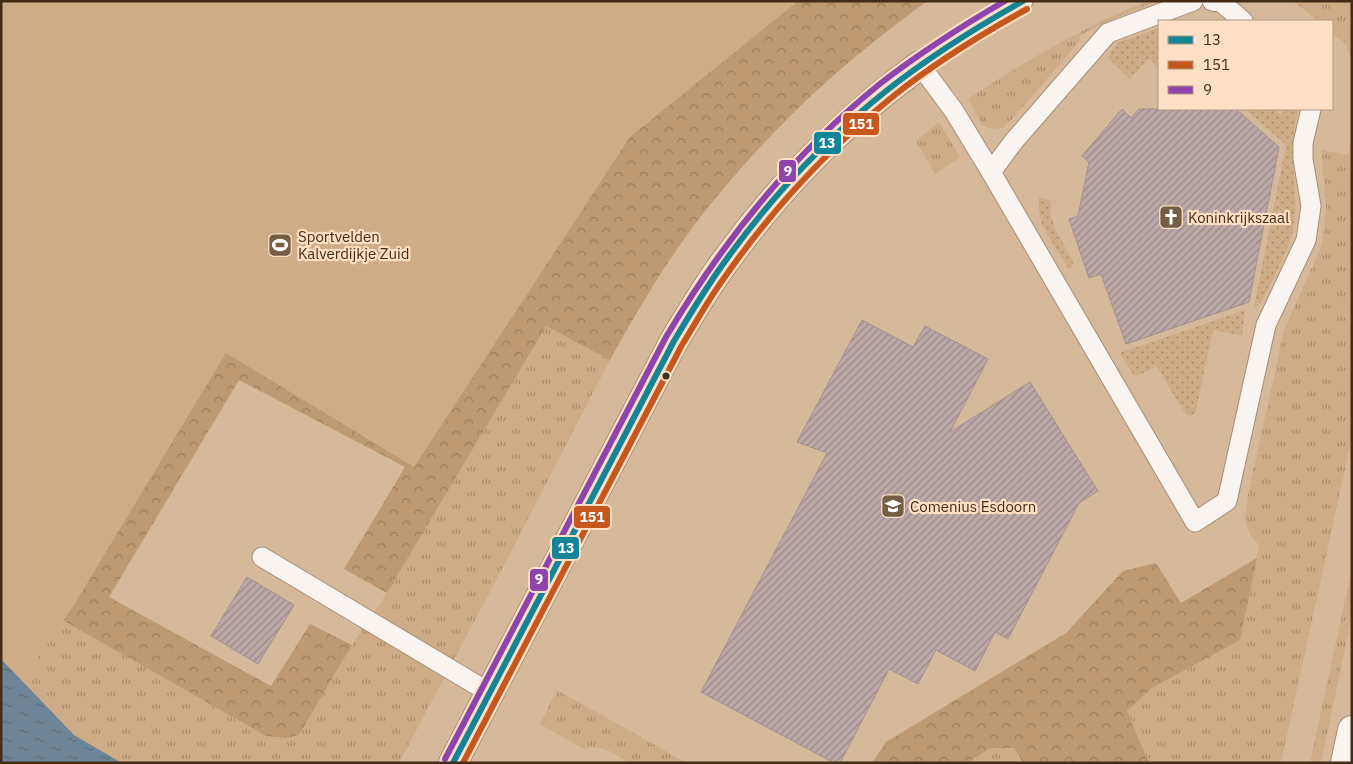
<svg xmlns="http://www.w3.org/2000/svg" width="1353" height="764" font-family="'IBM Plex Sans',sans-serif">
	<style>
		.grass { fill: url(#grass-tufts) }
		.forest { fill: url(#forest-crowns) }
		.garden { fill: url(#garden-dots) }
		.pitch { fill: #cfac88 }
		.water { fill: url(#water-ripples) }
		.building { fill: url(#building-hatch); stroke: #a4908e }
		.lines { fill: none; stroke-linecap: round; stroke-linejoin: round }
		.lane-casing { stroke: #a58e76; stroke-width: 21 }
		.street-casing { stroke: #a58e76; stroke-width: 30 }
		.secondary-casing { stroke: #a58e76; stroke-width: 30 }
		.lane { stroke: #f9f4f0; stroke-width: 19 }
		.street { stroke: #f9f4f0; stroke-width: 28 }
		.secondary { stroke: #f9f4f0; stroke-width: 28 }
		.bus-1-casing { stroke: #fcdfc4; stroke-width: 10 }
		.bus-2-casing { stroke: #fcdfc4; stroke-width: 10 }
		.bus-3-casing { stroke: #fcdfc4; stroke-width: 10 }
		.bus-1 { stroke: #148497; stroke-width: 6 }
		.bus-2 { stroke: #c6571f; stroke-width: 6 }
		.bus-3 { stroke: #8e44ad; stroke-width: 6 }
		.bus-dot { fill: #432d16; stroke: #fcdfc4; stroke-width: 2 }
		.labels { text-anchor: middle; dominant-baseline: central; stroke-width: 4.5; stroke-linejoin: round; paint-order: stroke }
		.poi-label { font-size: 15px; fill: #432d16; stroke: #fcdfc4; text-anchor: start }
		.line-badge { stroke: #fcdfc4; stroke-width: 2 }
		.badge-label { font-size: 14px; text-anchor: middle; font-weight: bold; fill: #fff }
	</style>
	<defs>
		<pattern id="grass-tufts" width="24" height="20" patternUnits="userSpaceOnUse" patternTransform="scale(1.25)"><rect width="24" height="20" fill="#cfac88"/><path d="M3 7l-1-3M5 7V3M7 7l1-3M15 17l-1-3M17 17v-4M19 17l1-3" fill="none" stroke="#aa8c6e"/></pattern>
		<pattern id="forest-crowns" width="20" height="18" patternUnits="userSpaceOnUse" patternTransform="scale(1.25)"><rect width="20" height="18" fill="#be9a74"/><path d="M2 6a3 3 0 1 1 6 0M12 15a3 3 0 1 1 6 0" fill="none" stroke="#9c7e5e"/></pattern>
		<pattern id="garden-dots" width="8" height="8" patternUnits="userSpaceOnUse" patternTransform="scale(1.25)"><rect width="8" height="8" fill="#cfac88"/><path d="M2 2h.1M6 6h.1" fill="none" stroke="#aa8c6e" stroke-width="1.8" stroke-linecap="round"/></pattern>
		<pattern id="water-ripples" width="26" height="14" patternUnits="userSpaceOnUse" patternTransform="scale(1.25)"><rect width="26" height="14" fill="#6e8497"/><path d="M2 4q2-2 4 0t4 0M15 11q2-2 4 0t4 0" fill="none" stroke="#5c6c7a"/></pattern>
		<pattern id="building-hatch" width="6" height="6" patternUnits="userSpaceOnUse" patternTransform="scale(1.25)"><rect width="6" height="6" fill="#bca8a7"/><path d="M-1 1l2-2M0 6l6-6M5 7l2-2" fill="none" stroke="#9a8987"/></pattern>
	</defs>
	<rect width="100%" height="100%" fill="#d6b89a"/>
	<!-- grass -->
	<g class="grass">
		<path d="M1148,1H1158L1127,13L1082,34L1080,36V40L1078,43L1015,116L1003,128L992,129L982,125L968,99C1026,61 1083,27 1148,1Z"/>
		<polygon points="1293,1 1352,2 1352,62 1346,44 1332,33 1332,21 1318,21"/>
		<polygon points="939,122 960,157 935,174 916,141"/>
		<polygon points="1352,128 1352,437 1281,763 1149,763 1127,711 1152,688 1240,640 1259,545 1250,535 1245,519 1248,495 1284,330 1322,245 1326,208 1322,159 1322,150 1348,155"/>
		<polygon points="202,293 34,604 266,736 286,738 299,735 352,645 387,593 546,325 610,360 502,569 399,763 122,763 74,735 4,662 1,660 1,539"/>
		<polygon points="1352,568 1352,615 1321,763 1310,763"/>
		<polygon points="557,690 687,763 629,763 612,752 597,747 584,749 540,724"/>
		<polygon points="991,748 1014,748 1023,763 967,763"/>
	</g>
	<!-- forest -->
	<g class="forest">
		<path d="M603,1H927C895,25 862,50 832,77C803,102 777,129 751,157C732,179 712,201 695,224C663,267 636,313 610,360L546,326L387,593L344,569L405,467L239,380L109,597L271,686L310,624L352,645L299,735L286,738L266,736L34,604L142,393Z"/>
		<polygon points="1257,558 1240,640 1152,688 1127,711 1149,763 1023,763 1014,748 991,748 967,763 872,763 886,742 1066,633 1123,571 1156,563 1181,603"/>
	</g>
	<!-- garden -->
	<g class="garden">
		<polygon points="1159,28 1159,68 1149,59 1130,79 1108,58 1113,48 1119,42"/>
		<path d="M1245,109H1273L1281,115L1285,109H1298C1296,120 1293,132 1293,143C1292,168 1297,194 1295,219C1292,245 1272,281 1260,304L1254,307L1286,145Z"/>
		<polygon points="1039,197 1051,200 1051,215 1054,226 1073,262 1072,267 1069,269 1042,226 1039,210"/>
		<polygon points="1245,310 1242,336 1213,330 1196,411 1192,416 1187,415 1179,404 1157,366 1137,376 1133,375 1120,353"/>
	</g>
	<!-- pitch -->
	<polygon class="pitch" points="1,1 798,1 630,137 414,467 226,353 74,605 22,681 4,662 1,660"/>
	<!-- water -->
	<polygon class="water" points="1,660 4,662 74,735 122,763 1,763"/>
	<!-- building -->
	<g class="building">
		<polygon points="1122,109 1131,118 1139,109 1236,109 1279,147 1249,302 1126,344 1101,274 1089,278 1069,219 1078,216 1089,162 1082,156"/>
		<polygon points="862,320 913,347 925,326 988,359 950,432 1030,382 1098,491 1079,503 1008,639 995,632 975,671 936,650 918,684 889,669 840,763 834,763 701,692 827,453 797,442"/>
		<polygon points="247,577 294,605 258,664 211,636"/>
	</g>
	<g class="lines">
		<!-- lane casing -->
		<g class="lane-casing">
			<g id="lane">
				<polyline points="1023,1 966,36 920,65 954,111 991,172 1014,141 1108,33 1193,1"/>
				<polyline points="1212,1 1221,2 1243,21"/>
				<polyline points="991,172 1195,522 1227,501 1266,325 1306,240 1311,206 1303,159 1303,143 1311,109"/>
				<polyline points="262,557 490,693"/>
			</g>
		</g>
		<!-- street casing -->
		<g class="street-casing">
			<path id="street" d="M453,763L674,341C692,311 709,282 730,255C770,200 818,149 869,105C886,90 903,78 920,65"/>
		</g>
		<!-- secondary casing -->
		<g class="secondary-casing">
			<polyline id="secondary" points="1345,763 1352,730"/>
		</g>
		<!-- lane -->
		<use href="#lane" class="lane"/>
		<!-- street -->
		<use href="#street" class="street"/>
		<!-- secondary -->
		<use href="#secondary" class="secondary"/>
		<!-- bus-1 casing -->
		<g class="bus-1-casing">
			<path id="bus-1" d="M453,763L674,341C687,319 700,298 714,277C762,207 821,143 886,91C929,57 975,28 1023,1"/>
		</g>
		<!-- bus-2 casing -->
		<g class="bus-2-casing">
			<path id="bus-2" d="M463,763L682,345C695,324 707,302 722,281C769,213 827,150 891,98C933,64 980,35 1027,9"/>
		</g>
		<!-- bus-3 casing -->
		<g class="bus-3-casing">
			<path id="bus-3" d="M445,759L666,337C723,241 794,153 881,83C920,53 962,26 1005,1"/>
		</g>
		<!-- bus-1 -->
		<use href="#bus-1" class="bus-1"/>
		<!-- bus-2 -->
		<use href="#bus-2" class="bus-2"/>
		<!-- bus-3 -->
		<use href="#bus-3" class="bus-3"/>
	</g>
	<!-- icons -->
	<defs>
		<g id="church-square" transform="scale(1.25)"><rect x="-9" y="-9" width="18" height="18" rx="4" fill="#765e44" stroke="#fcdfc4"/><path d="M-1.2-6h2.4v3.5h3.3v2.4h-3.3V6h-2.4V-.1h-3.3v-2.4h3.3Z" fill="#fff"/></g>
		<g id="stadium-square" transform="scale(1.25)"><rect x="-9" y="-9" width="18" height="18" rx="4" fill="#765e44" stroke="#fcdfc4"/><path d="M0-5a6.5 5 0 1 0 0 10a6.5 5 0 1 0 0-10ZM-3.5-1.8h7v3.6h-7Z" fill="#fff"/></g>
		<g id="school-square" transform="scale(1.25)"><rect x="-9" y="-9" width="18" height="18" rx="4" fill="#765e44" stroke="#fcdfc4"/><path d="M0-5L7-2L0 1L-7-2ZM-4 1L0 2.5L4 1V4Q0 6-4 4Z" fill="#fff"/></g>
	</defs>
	<g fill-rule="evenodd">
		<use href="#church-square" x="1171" y="217"/>
		<use href="#stadium-square" x="280" y="245"/>
		<use href="#school-square" x="893" y="506"/>
	</g>
	<!-- markers -->
	<circle class="bus-dot" cx="666" cy="376" r="4.5"/>
	<g class="labels">
		<!-- poi labels -->
		<g class="poi-label">
			<text x="1188" y="217">Koninkrijkszaal</text>
			<text x="298" y="236">Sportvelden<tspan x="298" dy="17">Kalverdijkje Zuid</tspan></text>
			<text x="910" y="506">Comenius Esdoorn</text>
		</g>
	</g>
	<g class="line-badge">
		<rect x="842" y="112" width="38" height="24" rx="5" fill="#c6571f"/>
		<rect x="813" y="131" width="29" height="24" rx="5" fill="#148497"/>
		<rect x="778" y="159" width="19" height="24" rx="5" fill="#8e44ad"/>
		<rect x="573" y="505" width="38" height="24" rx="5" fill="#c6571f"/>
		<rect x="551" y="536" width="29" height="24" rx="5" fill="#148497"/>
		<rect x="529" y="568" width="20" height="24" rx="5" fill="#8e44ad"/>
	</g>
	<g class="badge-label">
		<text x="861" y="129">151</text>
		<text x="827" y="148">13</text>
		<text x="788" y="176">9</text>
		<text x="592" y="522">151</text>
		<text x="566" y="553">13</text>
		<text x="539" y="584">9</text>
	</g>
	<!-- border -->
	<rect width="1353" height="764" fill="none" stroke="#432d16" stroke-width="5"/>
	<!-- legend -->
	<rect x="1158" y="20" width="175" height="90" fill="#fcdfc4" stroke="#b2987e"/>
	<rect x="1168" y="36" width="25" height="8" fill="#148497" stroke="#b2987e"/>
	<text x="1203" y="45" font-size="15" fill="#432d16">13</text>
	<rect x="1168" y="61" width="25" height="8" fill="#c6571f" stroke="#b2987e"/>
	<text x="1203" y="70" font-size="15" fill="#432d16">151</text>
	<rect x="1168" y="86" width="25" height="8" fill="#8e44ad" stroke="#b2987e"/>
	<text x="1203" y="95" font-size="15" fill="#432d16">9</text>
</svg>
